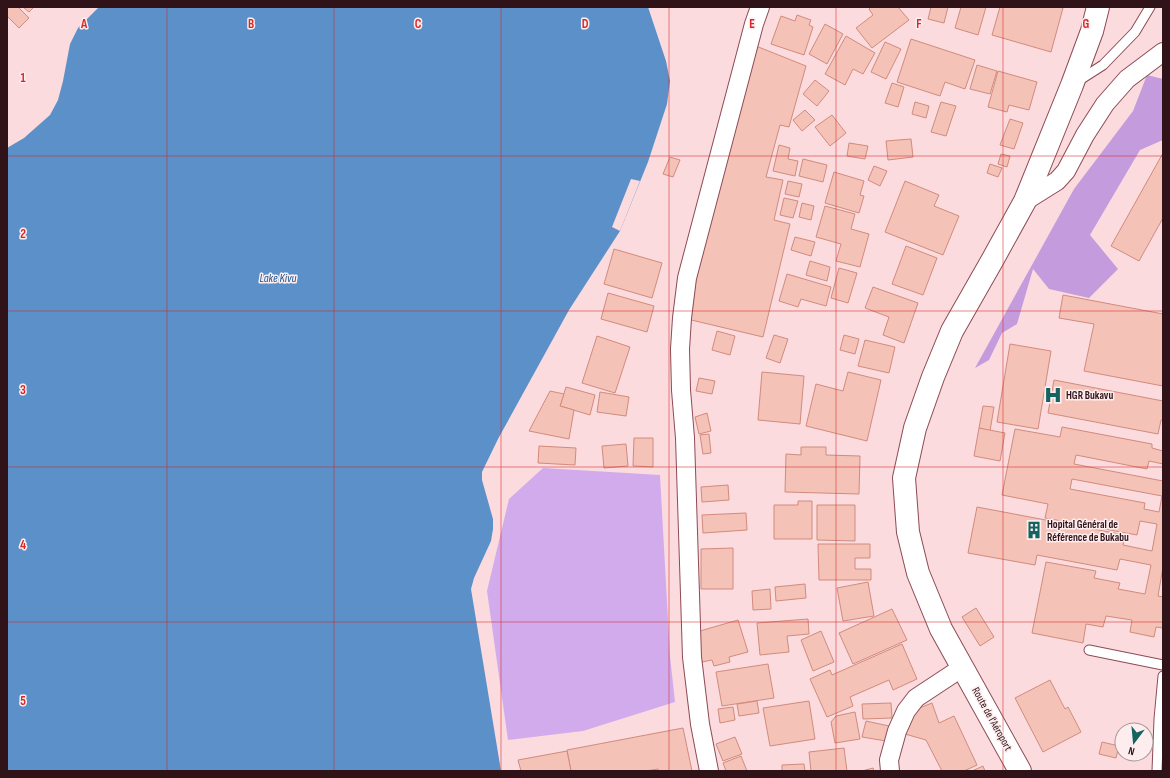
<svg xmlns="http://www.w3.org/2000/svg" width="1170" height="778" font-family="'Sofia Sans Condensed',sans-serif">
	<style>
		.green { fill: #d2abed }
		.forest { fill: #c49cde }
		.water { fill: #5c90c8 }
		.pier { fill: #fbdbde }
		.building { fill: #f5c2b7; stroke: #d18b7d; fill-rule: evenodd }
		.lines { fill: none; stroke-linecap: round; stroke-linejoin: round }
		.service-casing { stroke: #8d4b55; stroke-width: 11 }
		.minor-casing { stroke: #8d4b55; stroke-width: 20 }
		.trunk-casing { stroke: #8d4b55; stroke-width: 24 }
		.service { stroke: #fff; stroke-width: 9 }
		.minor { stroke: #fff; stroke-width: 18 }
		.trunk { stroke: #fff; stroke-width: 22 }
		.grid { fill: none; stroke: #d62828; stroke-width: 1; stroke-opacity: 0.55 }
		.labels { text-anchor: middle; dominant-baseline: central; stroke-width: 3; stroke-linejoin: round; paint-order: stroke }
		.poi-label { font-size: 11px; font-weight: bold; fill: #2f1318; stroke: #fdedee; text-anchor: start }
		.street-label { font-size: 11px; fill: #2f1318; stroke: #fdedee }
		.water-label { font-size: 12px; font-style: italic; fill: #1b5288; stroke: #fdedee }
		.grid-label { font-size: 13px; text-anchor: middle; font-weight: bold; fill: #d62828; stroke: #fdedee; stroke-width: 3; stroke-linejoin: round; paint-order: stroke }
	</style>
	<rect width="100%" height="100%" fill="#fbdbde"/>
	<!-- green -->
	<polygon class="green" points="543,468 660,475 670,656 675,702 583,731 508,740 487,591 509,499"/>
	<!-- forest -->
	<polygon class="forest" points="1147,75 1163,79 1163,140 1140,150 1090,235 1118,269 1089,298 1049,289 1033,269 1017,324 1002,333 989,360 975,368 1074,189 1133,111"/>
	<!-- water -->
	<polygon class="water" points="99,7 648,7 666,61 670,81 667,104 648,162 620,231 569,310 498,439 482,472 482,480 493,519 493,529 491,541 474,578 471,589 501,771 7,771 7,148 24,138 50,115 58,100 63,81 70,44 78,28"/>
	<!-- pier -->
	<polygon class="pier" points="631,179 640,181 620,231 612,227"/>
	<!-- building -->
	<g class="building">
		<polygon points="7,7 18,7 29,18 19,28 7,16"/>
		<polygon points="23,7 34,7 29,12"/>
		<polygon points="871,7 898,7 909,20 872,48 856,28 873,15 869,9"/>
		<polygon points="931,7 948,7 944,23 928,19"/>
		<polygon points="961,7 986,7 978,35 955,28"/>
		<polygon points="1000,7 1059,7 1063,8 1051,52 992,35"/>
		<polygon points="797,15 811,20 809,25 813,27 804,55 771,44 781,16 795,21"/>
		<polygon points="825,24 843,34 827,64 809,54"/>
		<polygon points="846,36 875,53 863,74 853,69 845,85 825,74"/>
		<polygon points="911,39 975,60 965,89 945,82 940,96 897,82"/>
		<polygon points="885,42 901,49 886,79 871,72"/>
		<polygon points="756,46 806,66 789,127 780,125 766,177 783,180 774,220 790,224 763,337 687,319 722,166"/>
		<polygon points="977,65 997,71 990,94 970,89"/>
		<polygon points="998,71 1037,82 1029,110 1009,105 1007,112 988,107"/>
		<polygon points="815,80 829,91 817,106 803,94"/>
		<polygon points="892,83 904,87 898,107 885,103"/>
		<polygon points="915,102 929,106 926,118 912,114"/>
		<polygon points="941,102 956,106 946,136 931,132"/>
		<polygon points="805,110 815,120 802,131 793,120"/>
		<polygon points="832,115 846,133 830,146 815,127"/>
		<polygon points="1010,119 1023,123 1014,149 1000,145"/>
		<polygon points="911,139 913,157 888,160 886,141"/>
		<polygon points="849,143 868,146 865,159 847,156"/>
		<polygon points="779,145 790,148 788,159 798,161 795,176 773,171"/>
		<polygon points="1163,153 1163,218 1139,261 1111,246"/>
		<polygon points="1001,154 1010,156 1007,167 998,164"/>
		<polygon points="670,157 680,160 673,177 663,174"/>
		<polygon points="803,159 827,165 823,182 799,176"/>
		<polygon points="990,164 1002,168 998,177 987,173"/>
		<polygon points="874,166 887,171 880,186 868,180"/>
		<polygon points="834,172 864,181 860,195 864,196 859,213 825,203"/>
		<polygon points="788,181 802,184 799,197 785,194"/>
		<polygon points="905,181 939,195 934,206 959,216 943,255 885,232"/>
		<polygon points="784,198 798,201 793,218 780,215"/>
		<polygon points="802,203 814,206 811,220 799,217"/>
		<polygon points="825,206 855,214 851,229 869,234 860,267 836,261 841,244 816,237"/>
		<polygon points="795,237 815,242 811,256 791,250"/>
		<polygon points="906,246 937,258 923,295 892,284"/>
		<polygon points="614,249 662,263 652,298 604,284"/>
		<polygon points="810,261 830,267 827,281 806,275"/>
		<polygon points="839,268 857,273 848,303 831,298"/>
		<polygon points="787,274 831,287 826,306 801,299 798,307 779,301"/>
		<polygon points="873,287 918,303 904,343 883,335 889,317 865,308"/>
		<polygon points="608,293 654,306 647,332 601,319"/>
		<polygon points="1063,295 1163,314 1163,386 1084,371 1094,324 1059,318"/>
		<polygon points="717,331 735,336 730,355 712,350"/>
		<polygon points="774,335 788,339 780,363 766,358"/>
		<polygon points="844,335 859,339 855,354 840,350"/>
		<polygon points="597,336 630,347 615,393 582,383"/>
		<polygon points="865,340 895,347 889,373 858,366"/>
		<polygon points="1010,344 1051,351 1038,429 997,422"/>
		<polygon points="762,372 804,376 800,424 758,420"/>
		<polygon points="848,372 881,380 867,441 806,426 816,384 843,391"/>
		<polygon points="699,378 715,381 712,394 696,391"/>
		<polygon points="1054,380 1163,401 1163,420 1161,420 1158,434 1048,413"/>
		<polygon points="566,387 595,395 590,415 560,406"/>
		<polygon points="550,391 564,394 560,406 574,410 569,439 529,431"/>
		<polygon points="600,392 629,397 626,416 597,412"/>
		<polygon points="983,406 994,407 990,431 979,428"/>
		<polygon points="707,413 711,431 699,434 695,417"/>
		<path d="M1062,427L1152,444V448L1163,451V464L1149,461L1147,469L1076,455L1074,464L1163,481V567L1158,596L1163,597V628L1156,627L1154,637L1130,632L1132,620L1106,616L1103,627L1086,624L1083,643L1032,633L1046,562L1096,571L1094,578L1120,583L1118,589L1145,594L1151,565L1120,559L1117,570L1037,555L1035,565L968,553L977,507L1125,535L1123,545L1152,551L1157,524L1140,521L1137,535L1045,518L1048,504L1002,495L1015,429L1060,437ZM1072,479L1162,496L1159,512L1144,509L1145,503L1070,489Z"/>
		<polygon points="979,428 1005,433 1000,461 974,456"/>
		<polygon points="709,434 711,453 703,454 700,435"/>
		<polygon points="634,438 653,438 653,467 633,466"/>
		<polygon points="626,444 628,466 604,468 602,446"/>
		<polygon points="539,446 576,448 575,465 538,463"/>
		<polygon points="801,447 826,447 826,455 860,456 859,494 785,492 786,454 801,455"/>
		<polygon points="728,485 729,500 702,502 701,487"/>
		<polygon points="798,501 812,501 812,539 774,539 774,505 798,505"/>
		<polygon points="817,505 855,505 855,541 817,540"/>
		<polygon points="746,513 747,530 703,533 702,515"/>
		<polygon points="818,544 870,544 870,558 855,558 855,569 871,569 871,580 819,580"/>
		<polygon points="733,548 733,589 701,589 701,549"/>
		<polygon points="868,582 874,616 843,621 837,588"/>
		<polygon points="805,584 806,598 776,601 775,587"/>
		<polygon points="770,589 771,609 753,610 752,591"/>
		<polygon points="976,608 994,637 980,646 962,617"/>
		<polygon points="892,609 907,640 853,664 839,633"/>
		<polygon points="808,619 809,634 787,636 789,652 760,655 757,623"/>
		<polygon points="738,620 748,652 729,657 730,662 714,666 712,660 702,662 693,633"/>
		<polygon points="821,631 834,662 813,671 801,640"/>
		<polygon points="902,644 917,679 893,690 889,680 850,697 853,706 827,717 810,679 830,670 832,675"/>
		<polygon points="768,664 774,698 722,706 716,672"/>
		<polygon points="1050,680 1065,709 1068,707 1081,732 1043,752 1015,698"/>
		<polygon points="757,701 759,713 739,716 737,704"/>
		<polygon points="809,701 815,739 770,746 763,708"/>
		<polygon points="891,703 892,718 863,719 862,704"/>
		<polygon points="932,703 939,723 954,716 977,765 964,771 942,771 926,740 905,734 912,711"/>
		<polygon points="733,707 735,720 720,723 718,709"/>
		<polygon points="855,712 860,739 835,743 831,722 836,716"/>
		<polygon points="866,721 889,726 886,741 862,737"/>
		<polygon points="683,728 692,771 658,771 658,769 646,771 571,771 567,750"/>
		<polygon points="735,737 742,754 723,761 716,744"/>
		<polygon points="1102,742 1119,746 1116,758 1099,754"/>
		<polygon points="844,748 847,771 811,771 809,752"/>
		<polygon points="567,751 571,771 521,771 518,760"/>
		<polygon points="741,756 747,771 726,771 723,763"/>
		<polygon points="804,764 805,771 782,771 782,765"/>
		<polygon points="983,766 985,771 972,771"/>
		<polygon points="873,768 874,771 862,771"/>
	</g>
	<g class="lines">
		<!-- service casing -->
		<g class="service-casing">
			<g id="service">
				<polyline points="1078,81 1103,65 1135,32 1150,7"/>
				<polyline points="1089,650 1163,665"/>
				<polyline points="1157,771 1159,719 1163,676"/>
			</g>
		</g>
		<!-- minor casing -->
		<g class="minor-casing">
			<g id="minor">
				<polyline points="1025,201 1057,181 1066,171 1085,135 1105,104 1127,79 1163,52"/>
				<polyline points="709,771 700,724 692,657 685,438 681,390 680,349 682,318 687,278 754,24 760,7"/>
				<polyline points="890,771 889,760 897,731 906,711 916,698 963,667"/>
			</g>
		</g>
		<!-- trunk casing -->
		<g class="trunk-casing">
			<polyline id="trunk" points="1020,771 941,629 918,573 908,532 904,478 915,428 933,377 952,331 993,259 1025,201 1072,85 1092,31 1098,7"/>
		</g>
		<!-- service -->
		<use href="#service" class="service"/>
		<!-- minor -->
		<use href="#minor" class="minor"/>
		<!-- trunk -->
		<use href="#trunk" class="trunk"/>
	</g>
	<!-- grid -->
	<path class="grid" d="M167,7V771M334,7V771M501,7V771M669,7V771M836,7V771M1003,7V771M7,156H1163M7,311H1163M7,467H1163M7,622H1163"/>
	<!-- icons -->
	<defs>
		<g id="hospital-bare" transform="scale(1.38)"><path d="M-5-5h3v3.5h4V-5h3V5h-3V1.5h-4V5h-3Z" fill="#146360" stroke="#fdedee" stroke-width="2.5" paint-order="stroke"/></g>
		<g id="building-bare" transform="scale(1.38)"><path d="M-4-6H4V6H1V3H-1V6H-4ZM-2.5-4.3h1.7v1.8h-1.7ZM.8-4.3h1.7v1.8H.8ZM-2.5-1h1.7V.8h-1.7ZM.8-1h1.7V.8H.8Z" fill="#146360" stroke="#fdedee" stroke-width="2.5" paint-order="stroke"/></g>
	</defs>
	<g fill-rule="evenodd">
		<use href="#hospital-bare" x="1053" y="395"/>
		<use href="#building-bare" x="1034" y="530"/>
	</g>
	<g class="labels">
		<!-- poi labels -->
		<g class="poi-label">
			<text x="1066" y="395">HGR Bukavu</text>
			<text x="1047" y="524">Hopital Général de<tspan x="1047" dy="13">Référence de Bukabu</tspan></text>
		</g>
		<!-- street labels -->
		<g class="street-label">
			<text transform="translate(992 719) rotate(61)">Route de l'Aéroport</text>
		</g>
		<!-- water labels -->
		<g class="water-label">
			<text x="278" y="278">Lake Kivu</text>
		</g>
	</g>
	<g class="grid-label">
		<text x="84" y="28">A</text>
		<text x="251" y="28">B</text>
		<text x="418" y="28">C</text>
		<text x="585" y="28">D</text>
		<text x="752" y="28">E</text>
		<text x="919" y="28">F</text>
		<text x="1086" y="28">G</text>
		<text x="23" y="82">1</text>
		<text x="23" y="238">2</text>
		<text x="23" y="394">3</text>
		<text x="23" y="549">4</text>
		<text x="23" y="705">5</text>
	</g>
	<!-- border -->
	<rect width="1170" height="778" fill="none" stroke="#2f1318" stroke-width="16"/>
	<!-- north arrow -->
	<g transform="translate(1134 742) rotate(196)"><circle r="19" fill="#fdedee" stroke="#ab9698"/>
	<path d="M0-3L7 15L0 10L-7 15Z" fill="#146360"/>
	<text y="-6" font-size="11" font-weight="bold" text-anchor="middle" fill="#2f1318">N</text>
	</g>
</svg>
